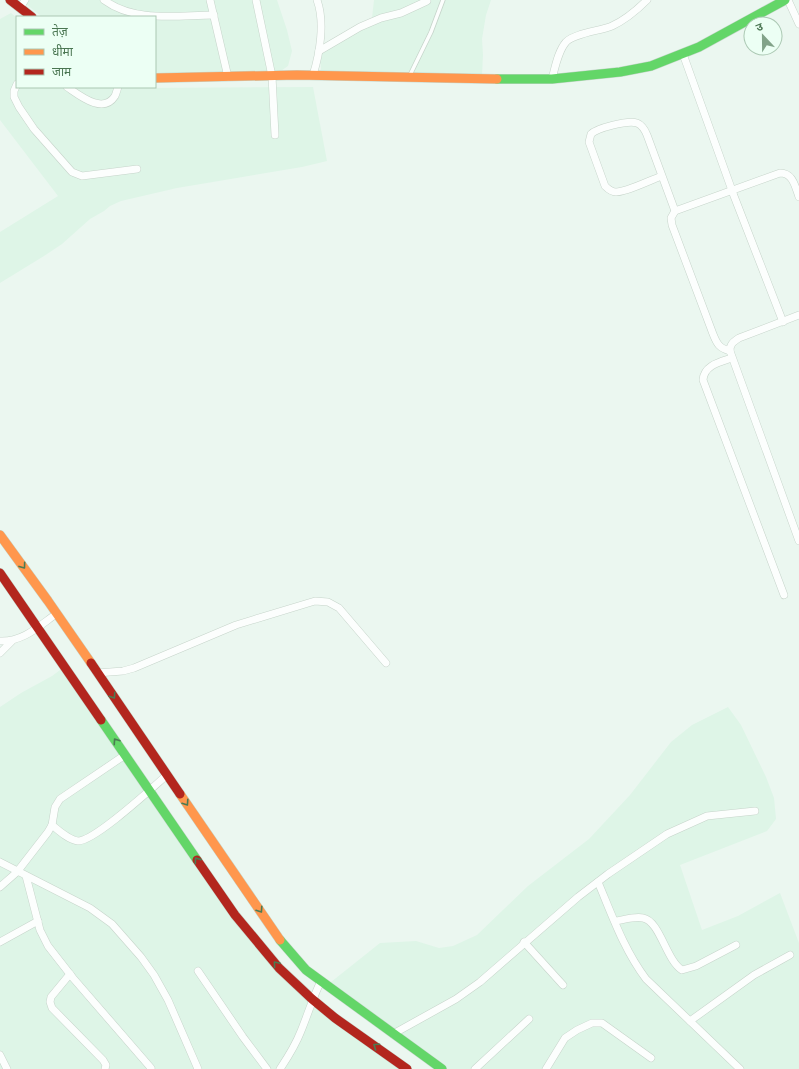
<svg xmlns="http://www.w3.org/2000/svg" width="799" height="1069" font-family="'Fira Sans','Noto Sans Devanagari',sans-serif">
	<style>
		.residential { fill: #def5e7 }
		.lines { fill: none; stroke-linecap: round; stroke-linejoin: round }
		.lane-casing { stroke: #c6d4ca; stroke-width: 5 }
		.street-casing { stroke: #c6d4ca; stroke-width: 8 }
		.fast-casing { stroke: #c5d5ca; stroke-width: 10 }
		.slow-casing { stroke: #c5d5ca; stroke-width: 10 }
		.jam-casing { stroke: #c5d5ca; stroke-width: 10 }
		.lane { stroke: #fcfefd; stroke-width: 3.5 }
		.street { stroke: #fcfefd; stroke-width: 7 }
		.fast { stroke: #63d668; stroke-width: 9 }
		.slow { stroke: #ff974d; stroke-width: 9 }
		.jam { stroke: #b3261e; stroke-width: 9 }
		.oneway { stroke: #4b7b53 }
	</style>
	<rect width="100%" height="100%" fill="#ebf7f0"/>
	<!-- residential -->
	<g class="residential">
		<polygon points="21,0 277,0 287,30 292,51 288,66 278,73 155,73 155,17 42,17"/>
		<polygon points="374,0 491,0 486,15 482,39 483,55 482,75 320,73 321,68 319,49 366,24 372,18"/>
		<polygon points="11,13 17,18 17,87 133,87 145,88 313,87 327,161 302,167 177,188 121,201 110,206 104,211 90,219 62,244 44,256 0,283 0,232 58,196 0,120 0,19"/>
		<polygon points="64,667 284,977 406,1069 0,1069 0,707 21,693 52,676"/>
		<polygon points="728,707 741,725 766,777 774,798 776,819 767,831 680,865 702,930 738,916 780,893 799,943 799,1069 444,1069 326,986 380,943 416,941 439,948 453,946 477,935 528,886 589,839 630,795 671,742 692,725"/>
	</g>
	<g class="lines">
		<!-- lane casing -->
		<g class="lane-casing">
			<polyline id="lane" points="410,75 431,32 443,0"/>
		</g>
		<!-- street casing -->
		<g class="street-casing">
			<g id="street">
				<path d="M104,0C135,23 178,15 214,15"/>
				<polyline points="210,0 228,77"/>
				<polyline points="256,0 272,76 275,135"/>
				<polyline points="788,0 799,24"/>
				<polyline points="20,8 25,0"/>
				<polyline points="319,51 360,27 381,18 401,13 427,1"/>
				<polyline points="683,54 734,196 783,322"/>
				<path d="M313,75C320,53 325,22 317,0"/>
				<path d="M552,79C555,68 558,51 566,42C575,33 600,31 612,26C625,20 637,10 647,0"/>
				<polyline points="17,84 14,91 14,97 19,107 34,129 72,172 82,176 137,169"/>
				<path d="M67,87C79,95 103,115 115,96C116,94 117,90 118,87"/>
				<path d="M662,176C650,180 627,192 616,192C611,192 608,189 605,186L589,142L591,134C597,128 628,120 637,123C642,125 645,130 647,135L675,211"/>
				<path d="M799,315L739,338C733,342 730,344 730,351L799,541"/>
				<path d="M730,351C719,348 717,344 713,334L672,225L671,218L675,211L780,173C793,173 795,186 799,197"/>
				<path d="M732,358C720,362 704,365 703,380L784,595"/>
				<path d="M0,641C23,642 39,626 56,614"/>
				<polyline points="0,653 12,641"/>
				<polyline points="97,673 123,671 134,668 236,625 315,601 328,602 339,608 386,663"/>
				<path d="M52,825C59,831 69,840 78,841C95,841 152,788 167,775"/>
				<polyline points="0,862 90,908 112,924 141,957 154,975 168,1000 198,1069"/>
				<polyline points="26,876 40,930 48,946 73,978 151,1068"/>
				<path d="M598,882C612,915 624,950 646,979L740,1069"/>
				<polyline points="0,887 17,872 48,832 52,825 55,807 60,799 125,755"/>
				<path d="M615,921C623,920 635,916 643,918C660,921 666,960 682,970L696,966L736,945"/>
				<polyline points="0,942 38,921"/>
				<polyline points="524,942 563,985"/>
				<polyline points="198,971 243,1037 267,1069"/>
				<polyline points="70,974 51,997 50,1002 52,1008 103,1060 106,1065 105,1069"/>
				<polyline points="690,1021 754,975 790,955"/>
				<polyline points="393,1034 456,999 480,982 578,897 608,874 667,834 707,816 755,811"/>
				<polyline points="0,1055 7,1069"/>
				<path d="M280,1069C288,1057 296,1044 301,1031C308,1014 313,997 321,981"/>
				<polyline points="475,1069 529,1019"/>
				<polyline points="546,1069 565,1038 577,1030 592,1023 602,1023 651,1058"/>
			</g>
		</g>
		<!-- fast casing -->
		<g class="fast-casing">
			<g id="fast">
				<polyline points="497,79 552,79 620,72 651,66 699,47 785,0"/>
				<polyline points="101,720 197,860"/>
				<polyline points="280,940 306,970 442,1069"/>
			</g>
		</g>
		<!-- slow casing -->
		<g class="slow-casing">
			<g id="slow">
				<polyline points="155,78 297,75 497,79"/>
				<polyline points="0,535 48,601 91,663"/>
				<polyline points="180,794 280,940"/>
			</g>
		</g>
		<!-- jam casing -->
		<g class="jam-casing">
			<g id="jam">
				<polyline points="10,0 32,17"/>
				<polyline points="0,573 101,720"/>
				<polyline points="91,663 180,794"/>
				<polyline points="197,860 235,915 279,968 312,999 335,1018 407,1069"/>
			</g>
		</g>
		<!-- lane -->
		<use href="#lane" class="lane"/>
		<!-- street -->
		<use href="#street" class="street"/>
		<!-- fast -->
		<use href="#fast" class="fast"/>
		<!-- slow -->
		<use href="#slow" class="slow"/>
		<!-- jam -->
		<use href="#jam" class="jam"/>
	</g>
	<!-- one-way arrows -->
	<defs><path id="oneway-chevron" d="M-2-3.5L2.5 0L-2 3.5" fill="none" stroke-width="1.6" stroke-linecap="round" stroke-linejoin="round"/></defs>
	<g class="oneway">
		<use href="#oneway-chevron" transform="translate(23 566) rotate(54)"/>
		<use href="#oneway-chevron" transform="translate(113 696) rotate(56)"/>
		<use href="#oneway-chevron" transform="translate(116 741) rotate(-124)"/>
		<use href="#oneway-chevron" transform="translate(186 803) rotate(56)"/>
		<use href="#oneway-chevron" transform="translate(197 860) rotate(-125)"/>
		<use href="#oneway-chevron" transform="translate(260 910) rotate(56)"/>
		<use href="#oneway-chevron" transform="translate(276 964) rotate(-130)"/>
		<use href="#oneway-chevron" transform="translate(376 1046) rotate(-145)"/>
	</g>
	<!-- legend -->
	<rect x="16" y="16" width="140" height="72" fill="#ecfff4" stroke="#abc8b3"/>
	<rect x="24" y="29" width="20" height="6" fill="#63d668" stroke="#abc8b3"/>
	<text x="52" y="36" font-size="12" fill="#4a7652">तेज़</text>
	<rect x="24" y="49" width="20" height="6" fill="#ff974d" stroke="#abc8b3"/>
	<text x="52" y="56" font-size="12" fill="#4a7652">धीमा</text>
	<rect x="24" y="69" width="20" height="6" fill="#b3261e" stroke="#abc8b3"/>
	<text x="52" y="76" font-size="12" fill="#4a7652">जाम</text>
	<!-- north arrow -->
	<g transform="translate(763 36) rotate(338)"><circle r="19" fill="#ecfff4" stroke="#abc8b3"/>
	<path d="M0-3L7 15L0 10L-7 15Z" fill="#82a389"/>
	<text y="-6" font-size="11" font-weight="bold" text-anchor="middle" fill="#4a7652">उ</text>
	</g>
</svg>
